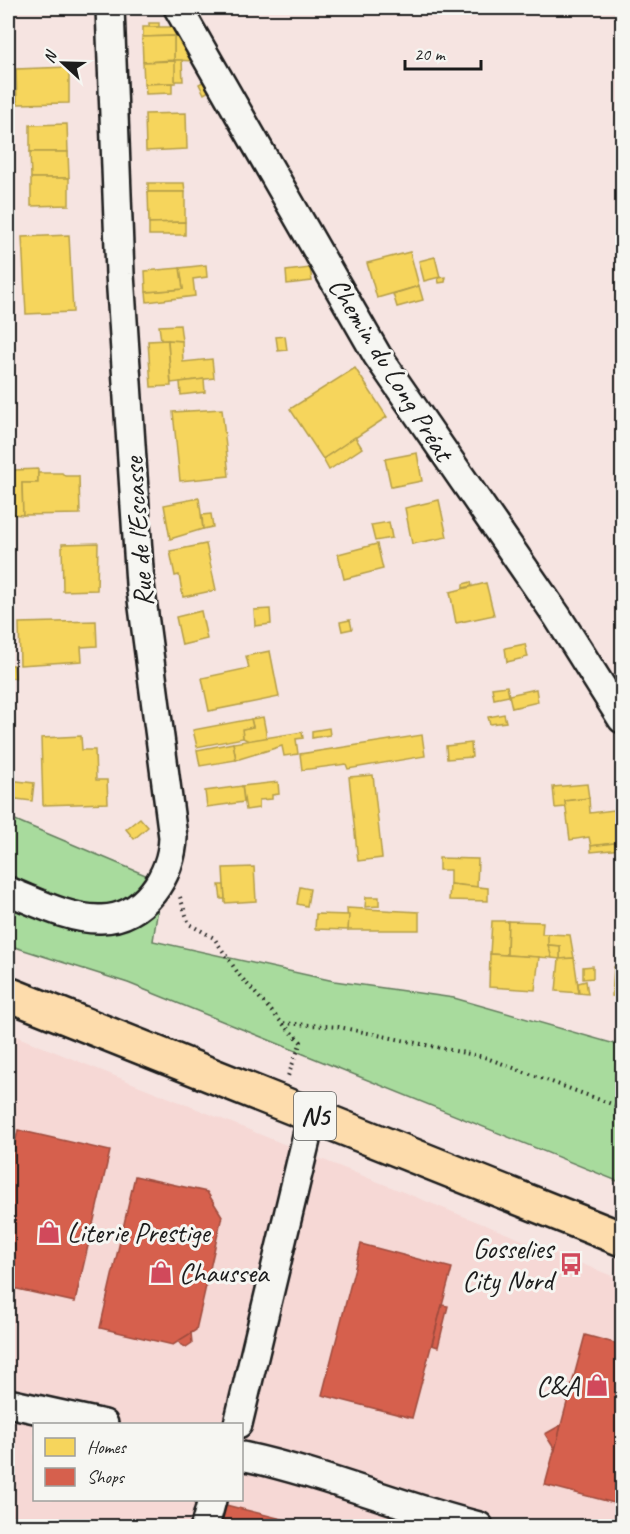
<svg xmlns="http://www.w3.org/2000/svg" width="630" height="1534" font-family="Caveat,sans-serif">
	<style>
		.built { fill: #f6d8d5; fill-rule: evenodd }
		.green { fill: #a8db9d; stroke: #627c5c; stroke-width: 1.5 }
		.homes { fill: #f6d55c; stroke: #b59e49; stroke-width: 1.5 }
		.shops { fill: #d6604d; stroke: #9e4c3e; stroke-width: 1.5 }
		.lines { fill: none; stroke-linecap: round; stroke-linejoin: round }
		.street-casing { stroke: #1c1c1c; stroke-width: 32 }
		.primary-casing { stroke: #1c1c1c; stroke-width: 38 }
		.path { stroke: #1c1c1c; stroke-width: 4; stroke-dasharray: 1.5 4.5; stroke-linecap: butt }
		.street { stroke: #f6f6f2; stroke-width: 27 }
		.primary { stroke: #fddcac; stroke-width: 33 }
		.labels { text-anchor: middle; dominant-baseline: central; stroke-width: 6; stroke-linejoin: round; paint-order: stroke }
		.shield { fill: #f6f6f2; stroke: #5d5d5c; stroke-width: 1.5 }
		.shield-label { font-size: 27px; font-weight: bold; fill: #1c1c1c }
		.street-label { font-size: 28px; fill: #1c1c1c; stroke: #f6f6f2 }
		.poi-label { font-size: 28px; fill: #1c1c1c; stroke: #f6f6f2; text-anchor: start }
	</style>
	<rect width="100%" height="100%" fill="#f6e4e1"/>
	<filter id="ink" filterUnits="userSpaceOnUse"><feTurbulence type="fractalNoise" baseFrequency=".0167" numOctaves="2"/><feDisplacementMap in="SourceGraphic" scale="12" xChannelSelector="R" yChannelSelector="G"/><feConvolveMatrix kernelMatrix="1 2 1 2 8 2 1 2 1" color-interpolation-filters="sRGB"/></filter>
	<g filter="url(#ink)">
		<!-- built -->
		<path class="built" d="M8,1033L622,1280V1526H8ZM34,1424H242V1500H34Z"/>
		<!-- green -->
		<polygon class="green" points="8,817 162,882 153,941 334,981 454,998 622,1046 622,1183 128,983 8,945"/>
		<!-- homes -->
		<g class="homes">
			<rect x="149" y="23" width="10" height="4"/>
			<polygon points="143,27 175,27 194,61 174,60 174,36 143,37"/>
			<polygon points="174,36 174,60 143,62 142,37"/>
			<polygon points="174,60 182,60 183,81 175,81"/>
			<polygon points="175,61 175,83 144,84 143,62"/>
			<polygon points="69,67 69,103 17,104 16,69"/>
			<polygon points="206,80 211,90 204,94 199,84"/>
			<polygon points="172,83 172,93 146,94 145,84"/>
			<polygon points="186,113 187,149 146,151 145,114"/>
			<polygon points="67,124 68,152 30,152 30,125"/>
			<polygon points="30,152 68,152 69,178 31,178"/>
			<polygon points="31,178 69,178 69,205 31,206"/>
			<polygon points="148,183 184,183 185,192 148,192"/>
			<polygon points="148,192 185,192 185,222 149,223"/>
			<polygon points="185,222 185,235 149,235 149,223"/>
			<polygon points="69,235 73,312 26,314 22,237"/>
			<polygon points="410,252 419,286 377,298 367,263"/>
			<polygon points="435,257 440,277 424,281 419,261"/>
			<polygon points="206,265 207,277 193,279 195,296 147,302 146,292 183,289 180,268"/>
			<polygon points="180,268 183,289 146,292 145,271"/>
			<polygon points="310,268 312,281 287,284 286,271"/>
			<polygon points="446,277 445,282 439,283 438,278"/>
			<polygon points="419,286 423,300 397,307 393,294"/>
			<polygon points="180,325 182,341 161,340 159,326"/>
			<polygon points="285,336 287,350 278,351 276,337"/>
			<polygon points="168,340 171,386 151,387 148,341"/>
			<polygon points="168,340 182,341 183,362 212,359 214,378 171,383"/>
			<polygon points="355,368 387,417 323,459 290,409"/>
			<polygon points="204,379 205,392 181,395 180,382"/>
			<polygon points="222,409 229,476 180,481 173,412"/>
			<polygon points="355,437 362,448 329,470 323,459"/>
			<polygon points="417,453 422,481 391,487 385,459"/>
			<polygon points="38,469 38,483 22,483 23,515 10,514 9,475 15,470"/>
			<polygon points="38,473 62,473 65,476 79,476 80,514 23,515 22,483 38,483"/>
			<polygon points="199,498 203,529 170,539 164,505"/>
			<polygon points="439,500 447,537 412,544 405,508"/>
			<polygon points="211,514 213,527 203,529 202,515"/>
			<polygon points="389,522 392,538 375,541 371,525"/>
			<polygon points="98,543 97,590 63,591 62,544"/>
			<polygon points="206,544 216,590 183,597 179,575 175,576 170,551"/>
			<polygon points="377,544 383,569 344,579 338,554"/>
			<polygon points="471,582 472,586 463,588 463,584"/>
			<polygon points="486,583 494,615 456,623 450,592"/>
			<polygon points="270,609 271,624 255,626 254,610"/>
			<polygon points="201,611 207,639 182,645 176,617"/>
			<polygon points="350,620 352,629 342,631 340,622"/>
			<polygon points="96,621 97,646 81,647 82,661 20,665 19,623"/>
			<polygon points="525,644 528,657 507,662 505,648"/>
			<polygon points="270,651 279,697 209,711 202,678 249,668 246,656"/>
			<polygon points="8,665 14,665 15,678 8,678"/>
			<polygon points="507,686 509,696 494,699 492,688"/>
			<polygon points="536,689 538,702 512,708 509,695"/>
			<polygon points="504,714 506,722 490,724 488,717"/>
			<polygon points="263,717 267,738 249,741 243,738 242,729 253,727 251,719"/>
			<polygon points="251,719 253,727 242,729 243,738 197,747 193,730"/>
			<polygon points="329,728 330,735 312,738 312,731"/>
			<polygon points="302,732 303,738 296,739 298,754 284,756 282,746 236,760 233,743"/>
			<polygon points="422,735 425,756 348,769 346,764 302,770 300,754"/>
			<polygon points="81,736 82,750 95,750 96,780 107,780 108,803 43,805 41,738"/>
			<polygon points="233,743 236,760 200,766 197,750"/>
			<polygon points="471,743 472,757 447,759 446,746"/>
			<polygon points="373,775 382,858 358,861 349,777"/>
			<polygon points="8,780 34,783 32,801 8,798"/>
			<polygon points="278,782 279,794 272,795 272,799 259,800 259,808 246,810 242,786"/>
			<polygon points="587,784 589,798 565,801 566,807 555,808 553,787"/>
			<polygon points="242,786 244,802 207,807 205,791"/>
			<polygon points="589,798 590,813 622,809 622,842 591,846 589,837 570,840 565,801"/>
			<polygon points="140,818 148,827 134,839 126,829"/>
			<polygon points="622,842 622,849 591,852 591,846"/>
			<polygon points="439,858 478,859 477,887 450,884 450,870 439,870"/>
			<polygon points="254,867 256,901 225,903 223,868"/>
			<polygon points="450,884 488,888 488,901 449,900"/>
			<polygon points="219,885 224,885 225,899 221,899"/>
			<polygon points="300,887 310,889 307,906 297,904"/>
			<polygon points="366,897 379,897 379,906 365,907"/>
			<polygon points="347,908 419,912 419,930 348,930"/>
			<polygon points="316,914 349,915 348,930 315,929"/>
			<polygon points="492,921 508,921 507,955 490,954"/>
			<polygon points="508,921 543,922 542,934 548,934 552,958 507,955"/>
			<polygon points="548,934 570,935 574,958 560,959 560,946 548,945"/>
			<polygon points="548,945 560,946 560,959 552,958"/>
			<polygon points="490,954 539,957 535,990 489,987"/>
			<polygon points="574,958 579,993 556,991 559,959"/>
			<polygon points="593,966 593,978 583,979 583,967"/>
			<polygon points="614,967 622,968 622,997 612,996"/>
			<polygon points="586,981 588,994 579,993 578,983"/>
		</g>
		<!-- shops -->
		<g class="shops">
			<polygon points="18,1130 110,1151 75,1302 8,1287 8,1177"/>
			<polygon points="135,1176 207,1192 222,1216 196,1330 173,1345 100,1328"/>
			<polygon points="361,1244 452,1268 412,1418 322,1395"/>
			<polygon points="442,1305 448,1306 438,1347 432,1345"/>
			<polygon points="191,1333 192,1343 186,1347 181,1345 178,1341"/>
			<polygon points="585,1335 622,1345 622,1505 545,1485"/>
			<polygon points="561,1425 555,1450 545,1434"/>
			<polygon points="222,1504 310,1526 217,1526"/>
		</g>
		<g class="lines">
			<!-- street casing -->
			<g class="street-casing">
				<g id="street">
					<polyline points="178,8 377,355 557,616 622,719"/>
					<path d="M8,891C36,902 70,920 101,919C144,919 172,875 173,837L140,584L120,274L110,8"/>
					<polyline points="8,1403 104,1424"/>
					<polyline points="238,1424 312,1115"/>
					<path d="M242,1456C322,1473 399,1506 479,1526"/>
					<polyline points="205,1526 212,1500"/>
				</g>
			</g>
			<!-- primary casing -->
			<g class="primary-casing">
				<polyline id="primary" points="8,994 622,1239"/>
			</g>
			<!-- path -->
			<g class="path">
				<polyline points="180,897 189,924 214,938 240,976 282,1023 339,1027 484,1057 622,1108"/>
				<polyline points="283,1024 301,1042 288,1076"/>
			</g>
			<!-- street -->
			<use href="#street" class="street"/>
			<!-- primary -->
			<use href="#primary" class="primary"/>
		</g>
	</g>
	<!-- icons -->
	<defs>
		<g id="shop-bare" transform="scale(1.8)"><path d="M-5-2.5h2.3a2.7 3.5 0 0 1 5.4 0H5L5.5 6h-11ZM-1.5-2.5h3a1.5 2.3 0 0 0-3 0Z" fill="#d1495b" stroke="#f6f6f2" stroke-width="2.5" paint-order="stroke"/></g>
		<g id="bus-bare" transform="scale(1.8)"><path d="M-5-6H5V4H4V6H2V4H-2V6H-4V4H-5ZM-3.5-4V0h7V-4ZM-3.5 1.2v1.5H-2V1.2ZM2 1.2v1.5H3.5V1.2Z" fill="#d1495b" stroke="#f6f6f2" stroke-width="2.5" paint-order="stroke"/></g>
	</defs>
	<g fill-rule="evenodd">
		<use href="#shop-bare" x="49" y="1232"/>
		<use href="#bus-bare" x="571" y="1264"/>
		<use href="#shop-bare" x="161" y="1272"/>
		<use href="#shop-bare" x="597" y="1385"/>
	</g>
	<g class="labels">
		<!-- shield labels -->
		<rect class="shield" x="294" y="1092" width="42" height="48" rx="4.5"/>
		<g class="shield-label">
			<text x="315" y="1116">N5</text>
		</g>
		<!-- street labels -->
		<g class="street-label">
			<text transform="translate(391 369) rotate(58)">Chemin du Long Préat</text>
			<text transform="translate(138 532) rotate(-94)">Rue de l'Escasse</text>
		</g>
		<!-- poi labels -->
		<g class="poi-label">
			<text x="67" y="1232">Literie Prestige</text>
			<text x="553" y="1248" text-anchor="end">Gosselies<tspan x="553" dy="32">City Nord</tspan></text>
			<text x="179" y="1272">Chaussea</text>
			<text x="579" y="1385" text-anchor="end">C&amp;A</text>
		</g>
	</g>
	<!-- margin -->
	<rect width="630" height="1534" fill="none" stroke="#f6f6f2" stroke-width="30"/>
	<rect x="15" y="15" width="600" height="1504" fill="none" stroke="#1c1c1c" stroke-width="2" filter="url(#ink)"/>
	<!-- legend -->
	<rect x="33" y="1423" width="210" height="78" fill="#f6f6f2" stroke="#9f9f9c" stroke-width="1.5"/>
	<rect x="45" y="1438" width="30" height="18" fill="#f6d55c" stroke="#9f9f9c" stroke-width="1.5"/>
	<text x="87" y="1453" font-size="18" fill="#1c1c1c">Homes</text>
	<rect x="45" y="1468" width="30" height="18" fill="#d6604d" stroke="#9f9f9c" stroke-width="1.5"/>
	<text x="87" y="1483" font-size="18" fill="#1c1c1c">Shops</text>
	<!-- north arrow -->
	<g transform="translate(63 63) rotate(292)" stroke="#f6f6f2" stroke-width="4.5" paint-order="stroke">
	<path d="M0-4.5L10 22L0 15L-10 22Z" fill="#1c1c1c"/>
	<text y="-9" font-size="16" font-weight="bold" text-anchor="middle" fill="#1c1c1c">N</text>
	</g>
	<!-- scale -->
	<path d="M405 60v9h76v-9" fill="none" stroke="#1c1c1c" stroke-width="3"/>
	<text x="414" y="60" font-size="18" fill="#1c1c1c" stroke="#f6f6f2" stroke-width="4.5" paint-order="stroke">20 m</text>
</svg>
